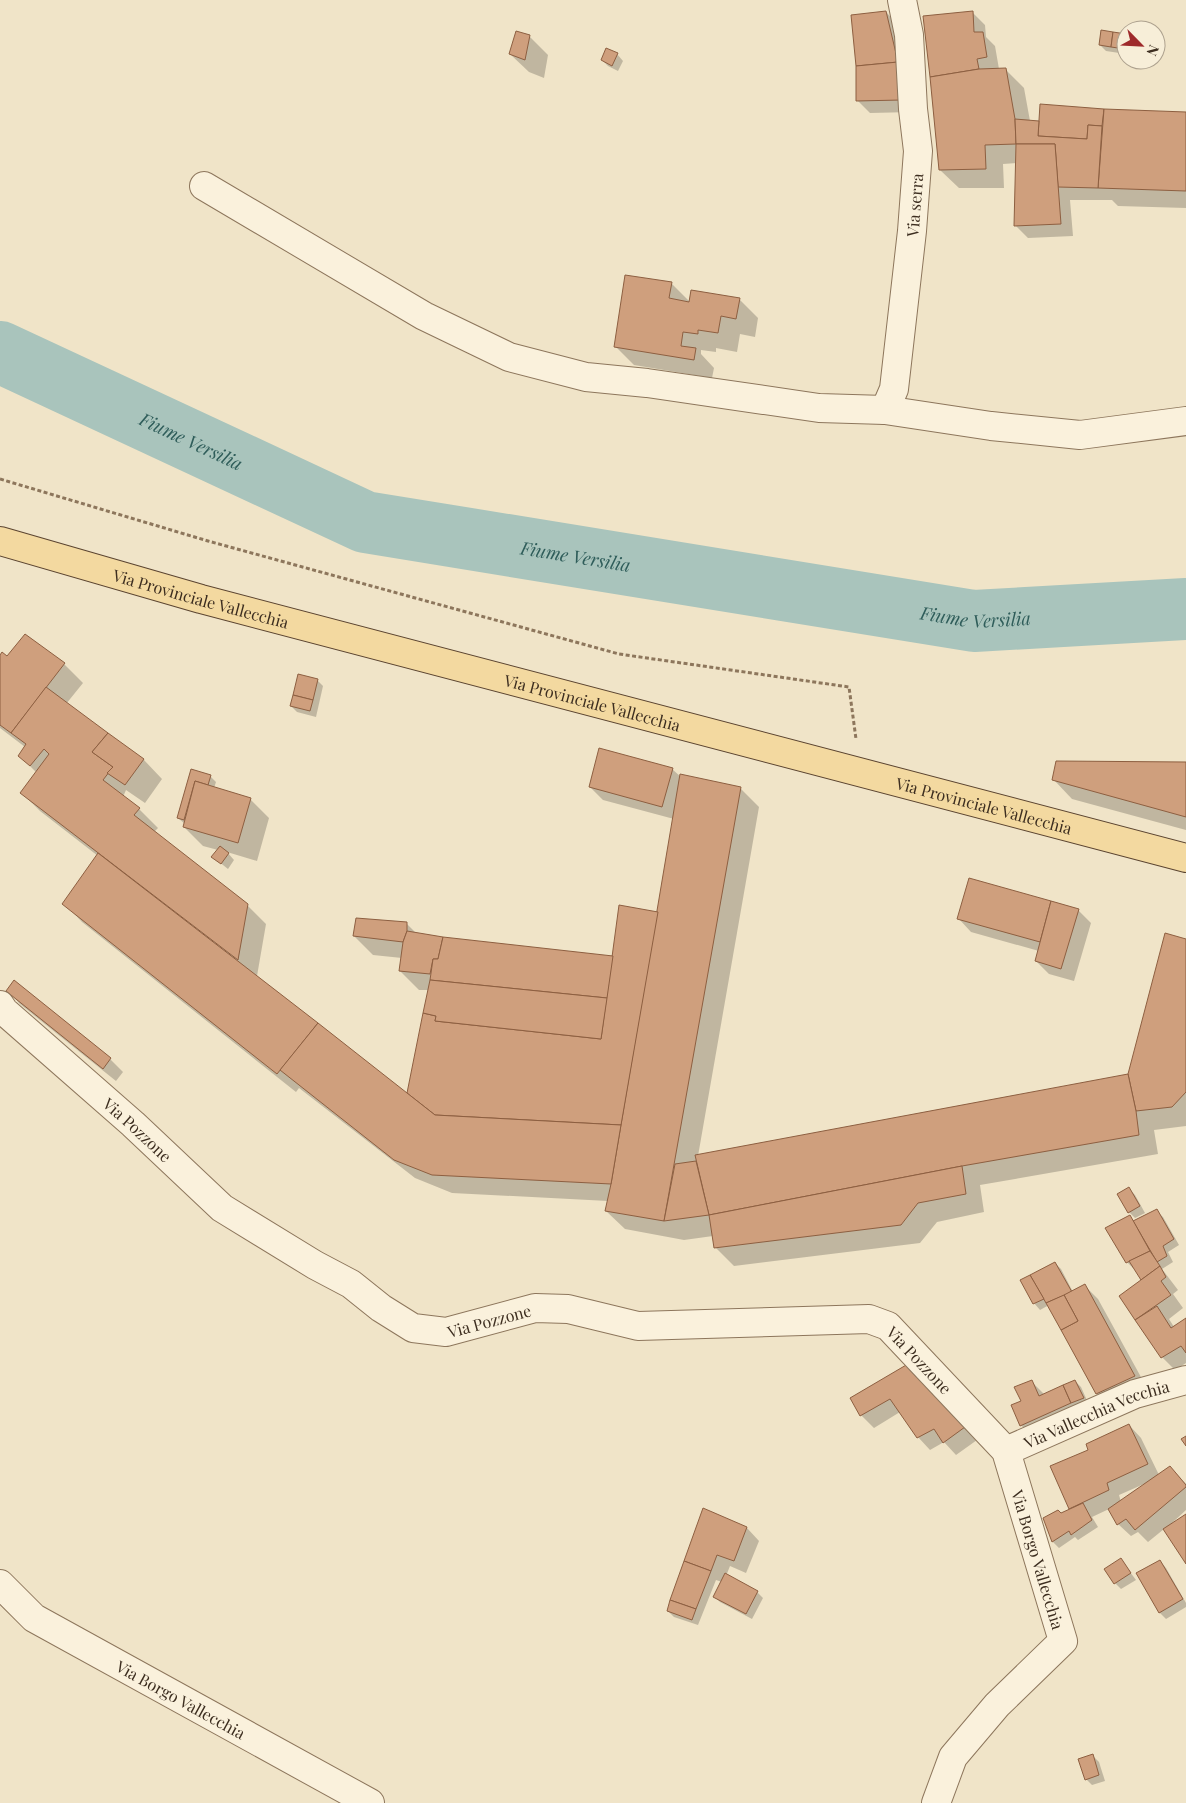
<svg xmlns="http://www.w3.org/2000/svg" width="1186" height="1803" font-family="'Playfair Display',serif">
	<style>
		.shadow { fill: #0003; fill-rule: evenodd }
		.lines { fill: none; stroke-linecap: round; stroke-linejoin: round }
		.river { stroke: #a9c4bc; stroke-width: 62 }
		.building { fill: #cf9f7d; stroke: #8d5f41 }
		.minor-casing { stroke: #8d765c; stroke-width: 30 }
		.major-casing { stroke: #5b4430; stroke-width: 30 }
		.path { stroke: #8d765c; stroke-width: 3; stroke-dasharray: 4 2.5; stroke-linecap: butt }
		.minor { stroke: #faf1dc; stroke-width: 28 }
		.major { stroke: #f3d9a0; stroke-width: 28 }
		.labels { text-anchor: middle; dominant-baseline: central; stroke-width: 5; stroke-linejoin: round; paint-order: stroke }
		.street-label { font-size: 16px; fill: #3d2e20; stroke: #f7eed8 }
		.water-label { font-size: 18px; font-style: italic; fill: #2f5d5a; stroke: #f7eed8 }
	</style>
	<rect width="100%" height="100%" fill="#f0e4c8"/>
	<!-- shadow -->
	<g class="shadow">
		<polygon points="886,12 898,25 913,112 870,113 858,101"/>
		<polygon points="972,12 985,25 986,37 995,46 999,69 1005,69 1024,88 1030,121 1040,122 1104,110 1186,113 1186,208 1118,206 1112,200 1070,200 1073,236 1028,238 1016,226 1017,163 1003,164 1004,188 959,188 940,170"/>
		<polygon points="1126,35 1126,54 1106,51 1100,45"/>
		<polygon points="529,36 548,55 544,78 529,72 510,54"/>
		<polygon points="617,54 623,61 618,71 608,66 602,60"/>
		<polygon points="671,283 690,302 739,299 758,318 755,337 740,334 737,352 716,348 716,352 701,350 701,354 714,368 712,378 634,365 615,346"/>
		<polygon points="0,657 64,664 83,683 66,704 144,760 162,779 145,803 126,790 123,797 139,809 158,828 154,832 247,905 266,924 257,976 407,1096 429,990 419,990 400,971 402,958 373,955 354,936 406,923 417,934 443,938 614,957 659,913 674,819 603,800 590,787 672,769 681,777 740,788 759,807 698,1156 1129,1075 1186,940 1186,1126 1154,1130 1158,1154 980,1185 984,1212 937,1222 920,1243 734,1266 715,1247 713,1236 684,1240 625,1229 606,1211 608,1201 452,1193 415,1178 299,1088 296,1092 82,922 64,903 98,856 40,811 21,792 36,772 20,756 25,747 0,728"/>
		<polygon points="317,680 323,686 316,717 297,712 291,706"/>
		<polygon points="1186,764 1186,830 1072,799 1054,780"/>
		<polygon points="192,771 210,776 216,782 214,788 250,799 269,818 257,861 227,852 234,860 228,869 213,857 218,850 203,846 184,827 185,824 178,818"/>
		<polygon points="969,880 1078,910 1091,923 1074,981 1049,974 1036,961 1039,951 971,932 959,919"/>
		<polygon points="15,982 110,1059 123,1072 116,1081 20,1004 8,991"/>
		<polygon points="1129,1189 1135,1195 1145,1213 1135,1218 1129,1212"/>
		<polygon points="1156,1211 1163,1217 1179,1245 1168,1252 1173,1262 1162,1269 1178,1290 1173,1294 1183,1308 1169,1319 1174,1327 1186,1319 1186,1363 1175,1370 1162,1357 1120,1296 1142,1280 1135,1267 1133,1268 1127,1262 1129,1217 1134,1222"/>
		<polygon points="1055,1263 1061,1269 1073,1292 1085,1286 1098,1299 1147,1388 1109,1406 1097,1393 1049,1305 1040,1310 1034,1303 1022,1280"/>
		<polygon points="926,1375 977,1440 956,1455 944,1442 930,1450 918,1437 900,1412 874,1428 861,1415 851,1398"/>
		<polygon points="1031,1381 1045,1395 1075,1381 1081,1387 1089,1405 1034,1438 1021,1425 1022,1401"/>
		<path d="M1129,1425L1141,1438L1159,1475L1170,1467L1186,1484V1510L1172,1523L1173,1524L1186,1515V1562L1164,1529L1148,1542L1138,1532L1131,1536L1118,1524L1109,1509L1092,1517L1098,1527L1078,1540L1075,1537L1059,1548L1053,1542L1044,1519L1061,1514L1071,1509L1070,1508L1090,1451ZM1144,1484V1485L1121,1502L1119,1495Z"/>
		<polygon points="703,1510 747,1528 759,1541 746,1573 730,1566 726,1576 757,1592 763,1598 752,1619 720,1602 714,1596 722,1582 716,1580 698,1625 674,1617 668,1611"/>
		<polygon points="1121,1560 1136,1580 1121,1589 1115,1583"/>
		<polygon points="1160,1561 1166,1568 1186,1603 1186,1607 1166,1619 1160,1613 1138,1574"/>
		<polygon points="1093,1756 1099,1762 1105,1781 1092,1785 1086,1779"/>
	</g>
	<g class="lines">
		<!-- river -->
		<path class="river" id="s1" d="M0,352L365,522L974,621L1186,609"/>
	</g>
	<!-- building -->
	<g class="building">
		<polygon points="886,11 898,62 856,66 851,15"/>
		<polygon points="973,11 974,32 983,32 987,57 977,59 979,69 930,77 923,16"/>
		<polygon points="1101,30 1113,32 1111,47 1099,45"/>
		<polygon points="516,31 530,35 525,60 509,54"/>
		<polygon points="1113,32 1126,34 1125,49 1111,47"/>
		<polygon points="606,48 618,53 612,66 601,60"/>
		<polygon points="898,62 901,100 856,101 856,66"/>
		<polygon points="1006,68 1015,119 1016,144 985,145 986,169 939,170 930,77 979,69"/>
		<polygon points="1040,104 1104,109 1102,126 1088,125 1087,139 1038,136"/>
		<polygon points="1104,109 1186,112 1186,191 1098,188"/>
		<polygon points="1015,119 1039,121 1038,136 1087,139 1088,125 1102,126 1098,188 1058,187 1055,144 1016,144"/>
		<polygon points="1016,144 1055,144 1061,224 1014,226"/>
		<polygon points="625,275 672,282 669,298 689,302 691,290 740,298 736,319 721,316 718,333 698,330 698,334 683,332 681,346 696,348 694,360 614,347"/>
		<polygon points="25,634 65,663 11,733 0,725 0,655 2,652 7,656"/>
		<polygon points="298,674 318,679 313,700 293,695"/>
		<polygon points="46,687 108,733 92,752 113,767 103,780 140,808 134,815 248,904 238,960 20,793 49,754 44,749 30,766 18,756 26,744 11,733"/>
		<polygon points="293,695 313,700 310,711 290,706"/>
		<polygon points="108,733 144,759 125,785 107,773 113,767 92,752"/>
		<polygon points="599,748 673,768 662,807 589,787"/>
		<polygon points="1056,761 1186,762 1186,817 1052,780"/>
		<polygon points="191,769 211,775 208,785 195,781 184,820 177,818"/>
		<polygon points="680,774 741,787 664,1221 605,1211 611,1184"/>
		<polygon points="195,781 251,798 238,843 183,827"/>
		<polygon points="220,846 229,853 221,864 211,857"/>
		<polygon points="98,853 318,1023 277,1074 62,904"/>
		<polygon points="969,878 1051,901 1040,942 957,919"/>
		<polygon points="1051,901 1079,909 1061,969 1035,961"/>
		<polygon points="619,905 658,912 621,1125 435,1115 407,1093 423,1013 436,1016 435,1021 601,1039"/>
		<polygon points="356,918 407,922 407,931 403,942 353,936"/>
		<polygon points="407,931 443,937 438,959 433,959 430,974 399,971 403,942"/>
		<polygon points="1165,933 1186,939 1186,1092 1172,1107 1136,1111 1128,1074"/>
		<polygon points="443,937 613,956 607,998 430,980 433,959 438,959"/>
		<polygon points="14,980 111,1058 103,1069 6,991"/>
		<polygon points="430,980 607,998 601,1039 435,1021 436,1016 423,1013"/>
		<polygon points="318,1023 435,1115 621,1125 611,1184 432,1175 394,1160 280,1070"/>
		<polygon points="1128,1074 1136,1111 1139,1135 962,1166 709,1215 695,1155"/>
		<polygon points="696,1161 709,1215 664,1221 675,1164"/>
		<polygon points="962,1166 966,1194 918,1203 901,1225 714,1248 709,1215"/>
		<polygon points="1129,1187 1140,1206 1128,1213 1117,1194"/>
		<polygon points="1157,1209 1174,1239 1163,1246 1167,1256 1157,1262 1133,1221"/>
		<polygon points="1130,1215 1150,1251 1126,1263 1105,1228"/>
		<polygon points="1150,1251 1160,1266 1141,1280 1129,1261"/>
		<polygon points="1055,1262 1072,1292 1046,1303 1030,1275"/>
		<polygon points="1160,1266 1166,1277 1161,1281 1171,1295 1135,1320 1119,1296"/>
		<polygon points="1030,1275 1044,1299 1033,1304 1020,1280"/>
		<polygon points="1085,1284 1135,1376 1096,1394 1061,1330 1078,1321 1064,1295"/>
		<polygon points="1064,1295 1078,1321 1061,1330 1046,1303"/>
		<polygon points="1157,1306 1171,1328 1186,1318 1186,1353 1181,1346 1161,1358 1135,1320"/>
		<polygon points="913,1361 965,1427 943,1443 934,1429 917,1438 890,1399 860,1416 850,1398"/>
		<polygon points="1032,1380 1039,1396 1063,1385 1071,1403 1020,1426 1011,1405 1021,1401 1014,1387"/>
		<polygon points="1075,1380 1084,1398 1071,1403 1063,1385"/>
		<polygon points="1129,1424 1148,1464 1107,1483 1109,1490 1069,1509 1050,1466 1088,1450 1086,1444"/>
		<polygon points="1186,1436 1186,1446 1181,1439"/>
		<polygon points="1170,1466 1186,1485 1186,1487 1135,1530 1126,1519 1117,1525 1108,1509"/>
		<polygon points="1083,1503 1092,1520 1071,1535 1069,1531 1052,1542 1043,1518 1058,1510 1061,1513"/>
		<polygon points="703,1508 747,1527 734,1561 717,1555 711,1571 684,1561"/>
		<polygon points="1186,1514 1186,1564 1163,1529"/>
		<polygon points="1121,1558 1131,1573 1114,1584 1104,1569"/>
		<polygon points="1160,1560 1183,1599 1159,1613 1136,1573"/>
		<polygon points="684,1561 711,1571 696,1609 670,1600"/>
		<polygon points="725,1573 758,1591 746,1614 713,1597"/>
		<polygon points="670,1600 696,1609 692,1620 667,1611"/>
		<polygon points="1093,1754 1099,1775 1085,1780 1078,1759"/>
	</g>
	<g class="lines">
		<!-- minor casing -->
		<g class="minor-casing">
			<g id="minor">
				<polyline points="204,186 424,316 509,357 586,377 647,383 819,408 885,410 991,426 1080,435 1186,421"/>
				<path id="s2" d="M885,410L894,389L912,231L918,151L913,109L909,35L902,0"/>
				<path id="s3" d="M0,1005L4,1011L133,1124L222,1208L315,1265L351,1284L381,1308L413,1328L446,1332L535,1308L568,1309L638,1326L869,1319L888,1326L1006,1451L1063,1641L997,1705L953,1757L936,1803"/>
				<path id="s4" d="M1006,1451L1135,1394L1186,1380"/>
				<path id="s5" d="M0,1584L34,1618L370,1803"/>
			</g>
		</g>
		<!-- major casing -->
		<g class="major-casing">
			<g id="major">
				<path id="s6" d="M0,541L201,599L1186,858"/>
			</g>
		</g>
		<!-- path -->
		<polyline class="path" points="0,479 208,541 619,654 849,687 856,739"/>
		<!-- minor -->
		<use href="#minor" class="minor"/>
		<!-- major -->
		<use href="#major" class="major"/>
	</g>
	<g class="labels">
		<!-- street labels -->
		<g class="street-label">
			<text stroke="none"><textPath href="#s2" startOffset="208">Via serra</textPath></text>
			<text stroke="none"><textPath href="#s6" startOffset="209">Via Provinciale Vallecchia</textPath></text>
			<text stroke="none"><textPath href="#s6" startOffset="614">Via Provinciale Vallecchia</textPath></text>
			<text stroke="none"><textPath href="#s6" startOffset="1019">Via Provinciale Vallecchia</textPath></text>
			<text stroke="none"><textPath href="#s3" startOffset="186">Via Pozzone</textPath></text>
			<text stroke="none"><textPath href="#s3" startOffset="605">Via Pozzone</textPath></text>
			<text stroke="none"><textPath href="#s3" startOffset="1055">Via Pozzone</textPath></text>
			<text stroke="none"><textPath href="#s4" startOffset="98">Via Vallecchia Vecchia</textPath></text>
			<text stroke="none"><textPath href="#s3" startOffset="1294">Via Borgo Vallecchia</textPath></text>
			<text stroke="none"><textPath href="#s5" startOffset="216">Via Borgo Vallecchia</textPath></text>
		</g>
		<!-- water labels -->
		<g class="water-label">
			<text stroke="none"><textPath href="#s1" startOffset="211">Fiume Versilia</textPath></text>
			<text stroke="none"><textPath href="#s1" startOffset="616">Fiume Versilia</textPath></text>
			<text stroke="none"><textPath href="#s1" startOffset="1021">Fiume Versilia</textPath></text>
		</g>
	</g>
	<!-- north arrow -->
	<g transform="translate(1141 45) rotate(114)"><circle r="24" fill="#f7eed8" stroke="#ada18e"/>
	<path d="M0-4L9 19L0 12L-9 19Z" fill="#9e2a2b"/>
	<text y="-8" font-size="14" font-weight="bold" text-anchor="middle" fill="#3d2e20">N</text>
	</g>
</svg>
